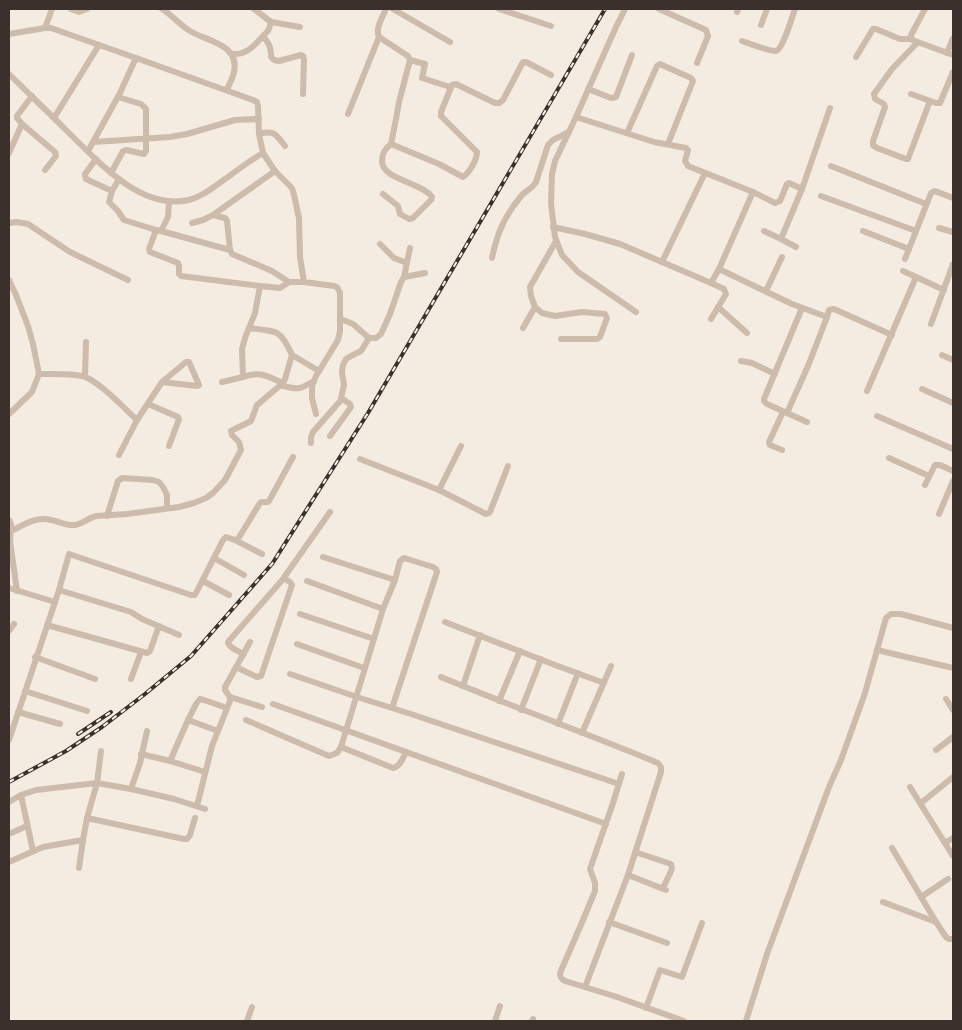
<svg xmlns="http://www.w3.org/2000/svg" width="962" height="1030" font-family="'PT Sans',sans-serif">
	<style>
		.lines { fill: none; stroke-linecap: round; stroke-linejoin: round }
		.street { stroke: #cdbbac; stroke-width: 6 }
		.rail-casing { stroke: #3b302b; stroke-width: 4 }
		.rail { stroke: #fbf5ee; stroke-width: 2; stroke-dasharray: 5.5; stroke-linecap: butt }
	</style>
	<rect width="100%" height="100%" fill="#f4ebe1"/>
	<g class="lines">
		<!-- street -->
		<g class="street">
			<polyline points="71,9 79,12 87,9"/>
			<path d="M162,9C172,15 180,25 190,31C206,41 240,44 234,72C233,78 229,84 227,90"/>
			<polyline points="254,9 271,22 300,27"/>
			<polyline points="393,9 450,42"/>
			<polyline points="499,9 551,26"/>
			<polyline points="625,9 616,27 576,117 555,161 552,174 551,203 555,237 562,255 578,272 636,312"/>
			<polyline points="659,9 706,30 708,36 697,63"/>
			<polyline points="925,9 911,35 912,40 953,55"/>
			<polyline points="737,12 738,9"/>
			<polyline points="761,25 767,9"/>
			<polyline points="45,28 52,9"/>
			<polyline points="9,34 45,28 51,28 136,58"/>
			<path d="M263,36C269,44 271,46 271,57L274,60L279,61L301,55L303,56L304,60L303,94"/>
			<path d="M379,37L408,56L410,60L399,102L396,119L391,144L439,164L463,177C469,173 477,160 477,152L441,116V112L452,85L456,84L495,103H499L503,100L523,62H526L551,75"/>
			<path d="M742,41C748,43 771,52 776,51C783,49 792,17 795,9"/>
			<polyline points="917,43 892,69 874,94 875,99 884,104 885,107 873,141 873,145 877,148 906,159 908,159 930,101"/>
			<polyline points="947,53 953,38"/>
			<path d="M232,54C249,55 256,43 267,32L269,29L271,22"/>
			<polyline points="856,57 873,29 876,29 900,39 911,39"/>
			<polyline points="410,60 425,64 422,78 450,87"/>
			<path d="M9,74C28,93 47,111 66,130C98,161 140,211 189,200C204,196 216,185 228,177C240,168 251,160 263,153L275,171L292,188L294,195L299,218L300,257L304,282L334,286L337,287L340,293V331L338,340L316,376L312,386V398L316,414"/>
			<polyline points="588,89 611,98 616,97 632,55"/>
			<polyline points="911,94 936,103 940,103 953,72"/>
			<polyline points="32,96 17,116 17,118 22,124 55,152 56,156 45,170"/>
			<path d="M348,114L379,37C375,29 382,18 386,9"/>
			<polyline points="54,118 99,45"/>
			<polyline points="627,133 657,66 660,64 691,78 693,81 668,144"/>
			<path d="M259,134C274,130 276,134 285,146"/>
			<polyline points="93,142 170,137 187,134 235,120 259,119"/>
			<polyline points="88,151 119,95 136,58 253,100 257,102 258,106 259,134 263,153"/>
			<polyline points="9,153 22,124"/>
			<polyline points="96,159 85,174 85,175 86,179 112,191 119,179"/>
			<polyline points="831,166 926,204"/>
			<polyline points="111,173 123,151 126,150 144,154 146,151 146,109 141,104 118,97"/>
			<polyline points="112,191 109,202 118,211 124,220 156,230"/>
			<polyline points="753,192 775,203 780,201 787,184 789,183 802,189 830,108"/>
			<path d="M383,194L398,206L400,214L409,219L413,218L431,200L432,197C422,182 382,180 382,161C382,153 385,149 391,144"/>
			<polyline points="821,196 916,231"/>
			<polyline points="169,201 168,217 161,231 156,230 149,249 150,252 178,263 179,266 179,274 181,276 260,286"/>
			<polyline points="213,215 225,218 227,221 230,250 232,254 272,271 289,282"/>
			<polyline points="9,223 16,222 28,224 70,252 128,280"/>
			<polyline points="192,223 203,220 213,215 275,171"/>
			<polyline points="553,227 585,234 620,244 711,283 719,269 753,192 688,166 685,161 688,150 686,148 654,142 576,117"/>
			<polyline points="939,228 953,232"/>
			<polyline points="161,231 230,250"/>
			<polyline points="764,231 781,239 802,189"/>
			<polyline points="863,231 909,249"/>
			<polyline points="781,239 796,247"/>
			<polyline points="556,241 530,287 531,296 535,307 542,313 555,316 582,312 605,314 607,318 600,337 597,339 561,339"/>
			<polyline points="380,244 394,258 407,263"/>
			<path d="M492,258C497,233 505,215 522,195C527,190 533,188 536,182L548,145L553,140L569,132"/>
			<polyline points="905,259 931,193 935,191 953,198"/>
			<polyline points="662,262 705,173"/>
			<polyline points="719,269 792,304 827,317 808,366 787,413 767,404 764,401 764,399 802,308"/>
			<polyline points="903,271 916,277"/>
			<polyline points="404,277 410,248"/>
			<polyline points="9,280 16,295 28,326 33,344 39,374 32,392 9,414"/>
			<polyline points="711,283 724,289 726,294 711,319"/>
			<polyline points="766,291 782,257"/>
			<polyline points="718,307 747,333"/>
			<polyline points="827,317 829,310 834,309 892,335"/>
			<polyline points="931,324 953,264"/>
			<path d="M249,328C277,332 280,328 292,355"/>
			<polyline points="523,328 535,307"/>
			<polyline points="369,338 376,338 381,334 390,314 401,282 404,277 425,273"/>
			<polyline points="942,355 953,360"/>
			<polyline points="741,361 752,363 775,374"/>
			<path d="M39,374C53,374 69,373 82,376C97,379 125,409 137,420L162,382L186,362H189L199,385L197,386L162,382"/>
			<polyline points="85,376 86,342"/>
			<polyline points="222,382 243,377"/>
			<path d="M283,383C266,376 261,371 243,377L242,349L245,338L255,313L260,286L280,288L289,282H304"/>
			<path d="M280,385C298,390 299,390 314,381"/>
			<polyline points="922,389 953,403"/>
			<polyline points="867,391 916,277 944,290"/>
			<polyline points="148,404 178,417 179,419 169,446"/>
			<polyline points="787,413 807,422"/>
			<polyline points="877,416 953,449"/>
			<polyline points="330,436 351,407 350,404 341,398 344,385 342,372 343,365 346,359 351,356 361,351 369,338 353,324 341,319"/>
			<polyline points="311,443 311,437 313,432 342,399"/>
			<polyline points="782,450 770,445 769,442 783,412"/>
			<polyline points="119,455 137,420"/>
			<polyline points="889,458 929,476"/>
			<polyline points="360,459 439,490 486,514 489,513 490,512 508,466"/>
			<polyline points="925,485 935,465 940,465 953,471"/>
			<polyline points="439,490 461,446"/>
			<polyline points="939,514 953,481"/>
			<polyline points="107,516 118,481 122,478 153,480 159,482 163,487 167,495 167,508"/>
			<polyline points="9,520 11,524 10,541 17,591"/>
			<path d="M11,531C24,525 36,516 51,520C58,521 67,526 74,525C81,525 88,518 96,516L127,514L179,507L194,503L206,498L213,493L225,480L241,450L239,442L232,435L231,431L251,421L257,405L283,383L285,379L292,355L319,371"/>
			<polyline points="235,540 262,554"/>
			<polyline points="323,557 395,580"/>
			<polyline points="214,558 244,575"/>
			<polyline points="203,581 229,595"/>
			<polyline points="307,581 383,609"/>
			<polyline points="9,588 55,602"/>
			<polyline points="59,590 131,612 142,619 179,635"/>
			<polyline points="300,614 374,639"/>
			<polyline points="445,622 555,665 604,683"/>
			<polyline points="47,625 147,653 150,651 159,626"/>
			<polyline points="9,631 14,624"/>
			<polyline points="297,644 364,668"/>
			<polyline points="877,650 953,668"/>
			<path d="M244,654C238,651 229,648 228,642L284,578"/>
			<polyline points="35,657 95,679"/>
			<polyline points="236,667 257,677 261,676 292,585 290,582 285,579 285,576 330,512"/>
			<polyline points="290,674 357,697 411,714 619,784"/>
			<path d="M441,677C513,707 586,733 658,763L661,767V772L628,875L585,987"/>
			<polyline points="131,679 141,652"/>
			<polyline points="463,686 480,635"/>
			<polyline points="25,691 87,711"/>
			<polyline points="230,697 262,707"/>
			<polyline points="946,699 953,710"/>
			<polyline points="499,701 520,651"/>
			<polyline points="273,704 606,824"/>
			<polyline points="521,710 541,659"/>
			<polyline points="18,712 60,724"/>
			<polyline points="188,720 196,704 200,699 204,700 227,708"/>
			<path d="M246,720L329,756L337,753L341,747L393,768C400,767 403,758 406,752"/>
			<polyline points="558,724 578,673"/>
			<polyline points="582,733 611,666"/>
			<polyline points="9,740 59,590 69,554 191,595 195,595 223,540 226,537 235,540 238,539 260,503 262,502 268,502 269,501 293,457"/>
			<polyline points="341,747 383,609 395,580 400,561 404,558 433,567 436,569 437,572 392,708"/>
			<polyline points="936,750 953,737"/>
			<polyline points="141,754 170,761 188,720 218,731"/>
			<polyline points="170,761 205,772"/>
			<path d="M622,774L612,806L591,866L590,869L595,883V891L583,920L560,973C560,977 561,979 565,981L614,996L684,1021"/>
			<polyline points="910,787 953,856"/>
			<polyline points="131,789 140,763 147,731"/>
			<polyline points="9,802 21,795"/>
			<polyline points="921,803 953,777"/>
			<polyline points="197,806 212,746 230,701 230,697 225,690 225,687 250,642"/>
			<polyline points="87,818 184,839 187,839 190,835 195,818"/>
			<polyline points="9,834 27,826"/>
			<polyline points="945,843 953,838"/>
			<polyline points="892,848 936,922 946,937 949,939 953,939"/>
			<polyline points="33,851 21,795 36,790 97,783 131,789 174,799 205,809"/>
			<polyline points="635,852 671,864 672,869 663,888"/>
			<polyline points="9,862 43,847 83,840 87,818 97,783 101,751"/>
			<polyline points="79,868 83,840"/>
			<polyline points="628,875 666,890"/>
			<polyline points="921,897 948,879"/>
			<polyline points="883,902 936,922"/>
			<polyline points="609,922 667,943"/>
			<polyline points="646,1008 660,970 682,977 702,923"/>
			<polyline points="247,1021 252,1007"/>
			<polyline points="495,1021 500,1006"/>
			<polyline points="532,1021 533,1019"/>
			<polyline points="746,1021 767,954 829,787 841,760 865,693 886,618 891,614 901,614 953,628"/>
		</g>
		<!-- rail casing -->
		<g class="rail-casing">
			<g id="rail">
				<polyline points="78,734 111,712"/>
				<polyline points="9,782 66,751 102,727 145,694 191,656 272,564 368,413 605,9"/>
			</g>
		</g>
		<!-- rail -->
		<use href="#rail" class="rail"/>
	</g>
	<!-- border -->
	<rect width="962" height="1030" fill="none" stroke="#3b302b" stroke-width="20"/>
</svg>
